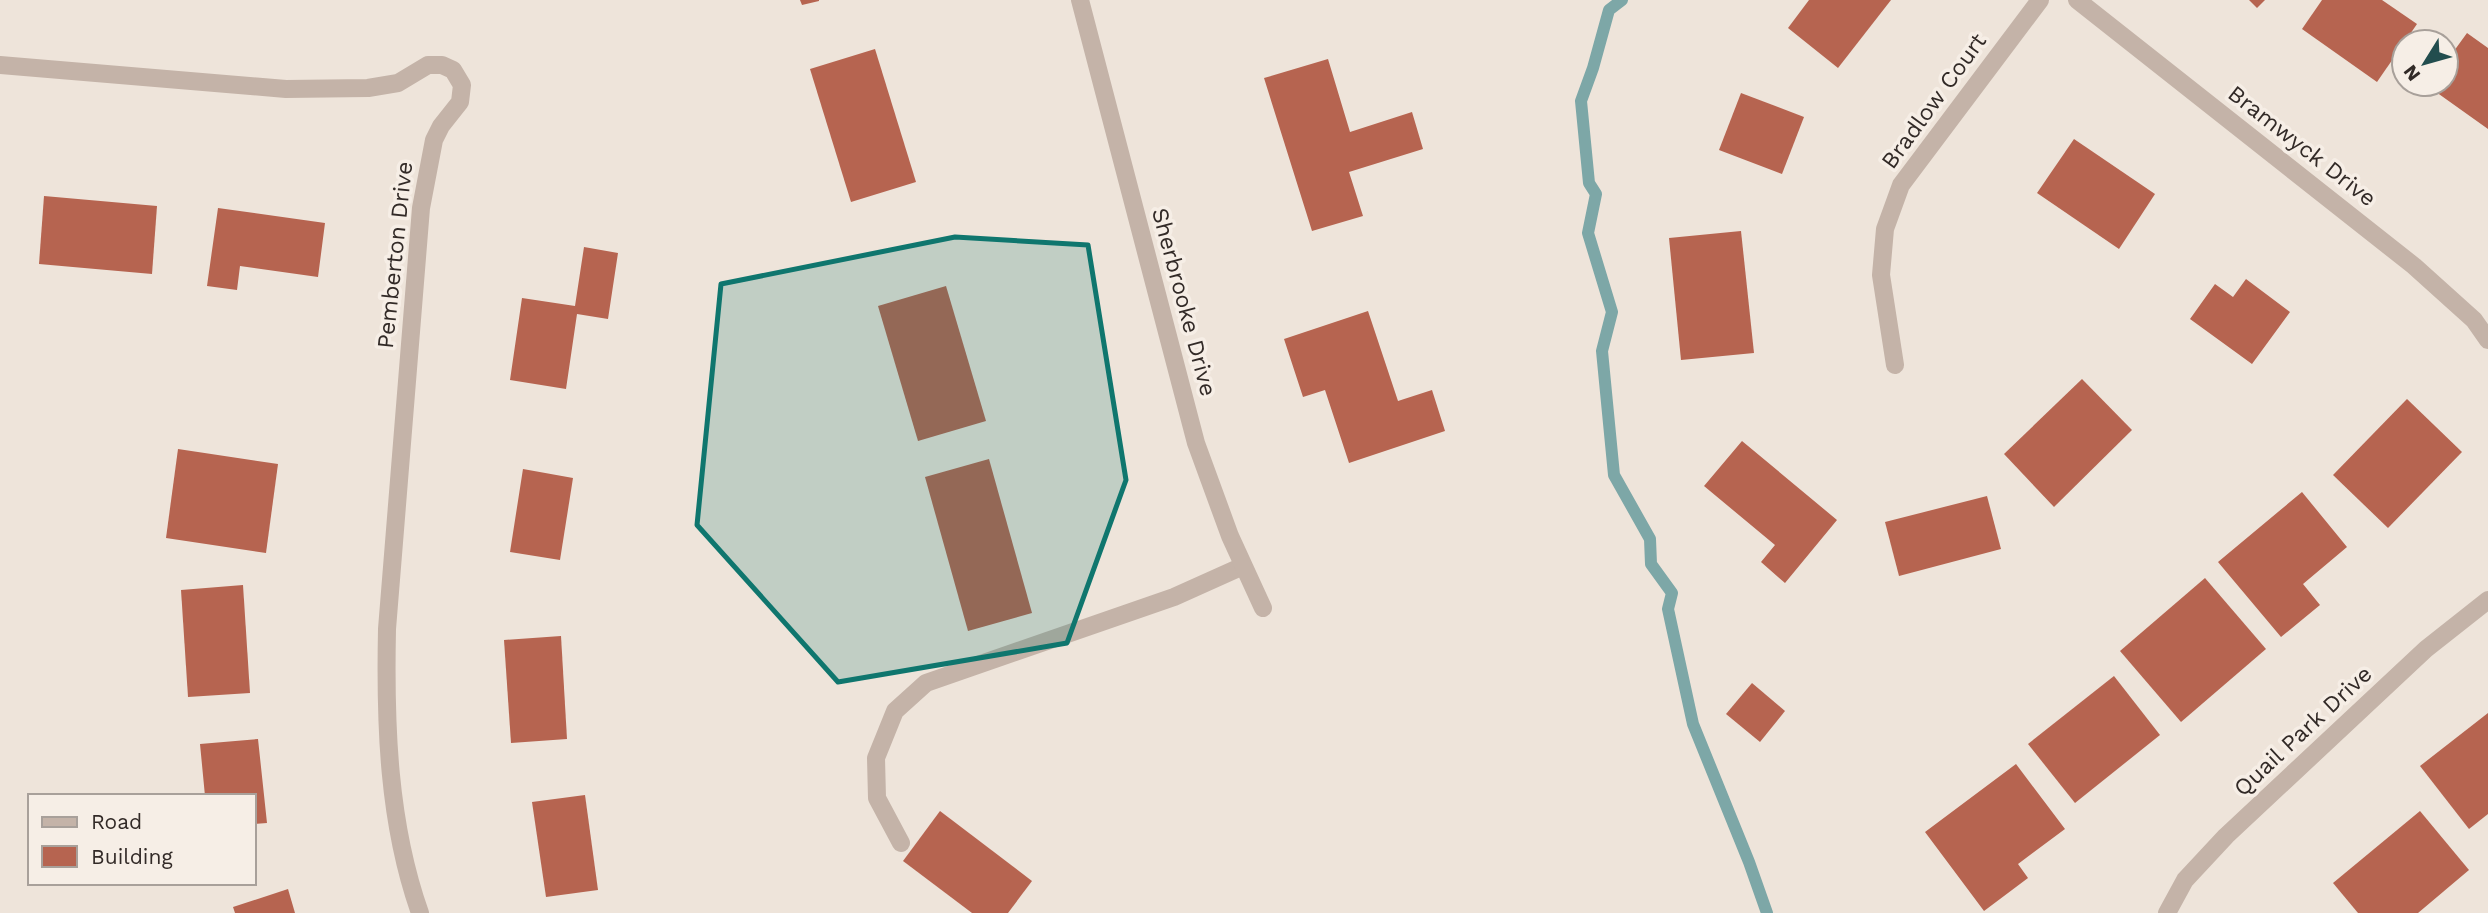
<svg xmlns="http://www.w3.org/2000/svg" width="2488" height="913" font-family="'Work Sans',sans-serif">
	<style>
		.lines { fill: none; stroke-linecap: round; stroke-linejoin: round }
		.stream { stroke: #7da7a7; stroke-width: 12 }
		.building { fill: #b66450 }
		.lane { stroke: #c4b3a8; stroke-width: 18 }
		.street { stroke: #c4b3a8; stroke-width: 18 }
		.marked { fill: #0f766e; fill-opacity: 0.2; stroke: #0f766e; stroke-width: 5; stroke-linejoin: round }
		.labels { text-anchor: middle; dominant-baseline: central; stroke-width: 7; stroke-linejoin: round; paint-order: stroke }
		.street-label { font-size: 23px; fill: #322a27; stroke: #f6eee6 }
	</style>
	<rect width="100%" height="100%" fill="#eee4da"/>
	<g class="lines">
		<!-- stream -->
		<polyline class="stream" points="1622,0 1609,10 1593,68 1581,101 1589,183 1596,194 1588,233 1612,312 1602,351 1614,475 1650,539 1651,564 1672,593 1668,609 1693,724 1749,862 1767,913"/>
	</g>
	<!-- building -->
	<g class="building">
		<polygon points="800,0 819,0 819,1 802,5"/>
		<polygon points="1809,0 1891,0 1838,68 1788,28"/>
		<polygon points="2249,0 2265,0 2257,8"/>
		<polygon points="2322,0 2382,0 2417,24 2377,82 2302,29"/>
		<polygon points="2467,33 2488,48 2488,129 2429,87 2431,84 2446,84 2446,62"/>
		<polygon points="875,49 916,182 851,202 810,69"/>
		<polygon points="1328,59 1350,132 1412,112 1423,149 1349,172 1363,216 1312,231 1264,78"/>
		<polygon points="1741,93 1804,117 1782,174 1719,150"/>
		<polygon points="2074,139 2155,194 2119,249 2037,193"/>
		<polygon points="44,196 157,206 152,274 39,264"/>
		<polygon points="218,208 325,223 318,277 240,266 237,290 207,286"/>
		<polygon points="1741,231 1754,353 1681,360 1669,238"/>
		<polygon points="584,247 618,253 608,319 577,314 566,389 510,380 522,298 575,306"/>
		<polygon points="2246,279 2290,312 2252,364 2190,319 2215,284 2233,297"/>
		<polygon points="946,286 986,421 918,441 878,306"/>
		<polygon points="1368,311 1398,401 1432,390 1445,431 1349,463 1325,390 1303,397 1284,339"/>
		<polygon points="2082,379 2132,430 2054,507 2004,454"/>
		<polygon points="2407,399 2462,452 2388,528 2333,475"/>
		<polygon points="1742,441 1837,520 1785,583 1761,562 1775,545 1704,486"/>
		<polygon points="178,449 278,464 266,553 166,538"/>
		<polygon points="989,459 1032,613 968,631 925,477"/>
		<polygon points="523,469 573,478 560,560 510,552"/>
		<polygon points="2302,492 2347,547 2303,584 2320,605 2281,637 2218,562"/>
		<polygon points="1987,496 2001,549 1899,576 1885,522"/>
		<polygon points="2205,578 2266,649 2181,722 2120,651"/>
		<polygon points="243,585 250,693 188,697 181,590"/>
		<polygon points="561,636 567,739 511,743 504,640"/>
		<polygon points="2114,676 2160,735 2075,803 2028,744"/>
		<polygon points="1752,683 1785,711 1760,742 1726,714"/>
		<polygon points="2488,713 2488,814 2469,829 2420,766"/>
		<polygon points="258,739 267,823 254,824 254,796 205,796 200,744"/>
		<polygon points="2016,764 2065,829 2018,864 2028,878 1984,911 1925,832"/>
		<polygon points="585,795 598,890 546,897 532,802"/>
		<polygon points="940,811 1032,881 1008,913 972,913 903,861"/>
		<polygon points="2420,811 2469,870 2418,913 2358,913 2333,883"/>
		<polygon points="288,889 295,913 235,913 233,907"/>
	</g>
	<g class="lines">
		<!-- lane -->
		<polyline class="lane" points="901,843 877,798 876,758 895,711 926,683 1174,597 1243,566"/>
		<!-- street -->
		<g class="street">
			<polyline points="1080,0 1196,443 1230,536 1263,608"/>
			<polyline points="2077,0 2414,266 2474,320 2488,340"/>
			<path d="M0,65L286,89L368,88L398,83L428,65H442L453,70L462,85L460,102L441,126L434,140L421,208L387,629C385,724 388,823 420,913"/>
			<polyline points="1895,365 1881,275 1885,229 1901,185 2040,0"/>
			<polyline points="2167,913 2185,880 2226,836 2426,649 2488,600"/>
		</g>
	</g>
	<!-- marked area -->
	<path class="marked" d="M955,237L1088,245L1126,480L1067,643L838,682L697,525L721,284Z"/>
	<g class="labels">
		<!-- street labels -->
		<g class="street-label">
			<text transform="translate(1934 101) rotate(-54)">Bradlow Court</text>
			<text transform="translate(2302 146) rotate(38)">Bramwyck Drive</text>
			<text transform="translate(395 255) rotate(-84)">Pemberton Drive</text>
			<text transform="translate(1184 302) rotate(75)">Sherbrooke Drive</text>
			<text transform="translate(2303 731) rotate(-43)">Quail Park Drive</text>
		</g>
	</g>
	<!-- legend -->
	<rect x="28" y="794" width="228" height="91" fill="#f6eee6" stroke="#a8a09a" stroke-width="2"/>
	<rect x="42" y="817" width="35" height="10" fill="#c4b3a8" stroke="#a8a09a" stroke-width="2"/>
	<text x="91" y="829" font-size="21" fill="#322a27">Road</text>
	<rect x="42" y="846" width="35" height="21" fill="#b66450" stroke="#a8a09a" stroke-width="2"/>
	<text x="91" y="864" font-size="21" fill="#322a27">Building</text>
	<!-- north arrow -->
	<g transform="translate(2425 63) rotate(233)"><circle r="33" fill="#f6eee6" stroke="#a8a09a" stroke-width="2"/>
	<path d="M0-5L12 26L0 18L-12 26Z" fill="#224d4e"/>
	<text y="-10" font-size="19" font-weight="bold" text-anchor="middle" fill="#322a27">N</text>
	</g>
</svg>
